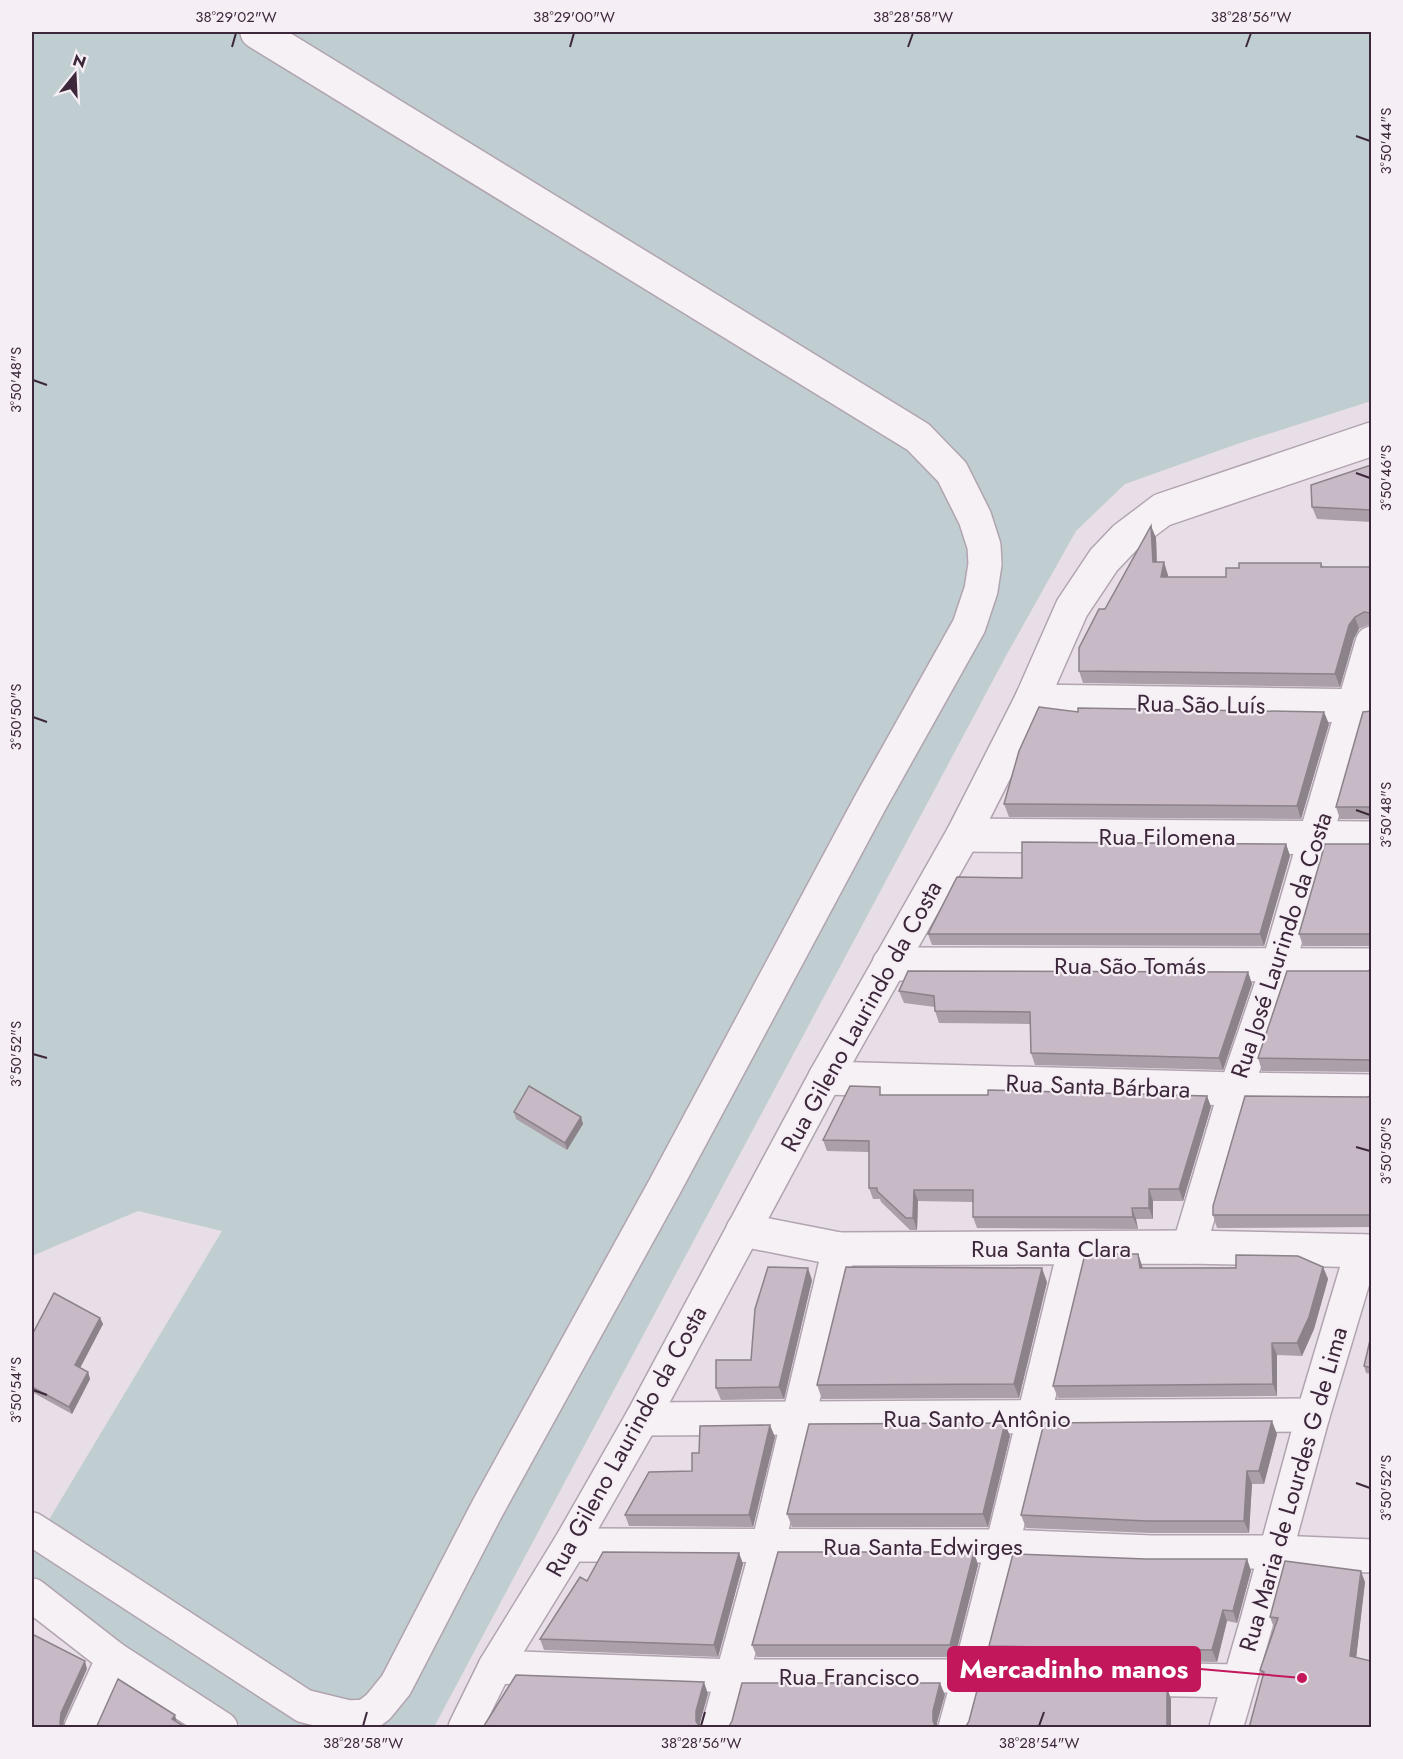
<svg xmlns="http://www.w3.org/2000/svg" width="1403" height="1759" font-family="Jost,sans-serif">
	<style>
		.green { fill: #c0cdd1 }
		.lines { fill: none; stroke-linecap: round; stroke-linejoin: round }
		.minor-casing { stroke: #b1a4b0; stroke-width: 36 }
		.minor { stroke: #f6f1f5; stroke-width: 33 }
		.wall { fill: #ab9fa9 }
		.shaded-wall { fill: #8b828a }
		.building { fill: #c7b9c5; stroke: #8b828a; stroke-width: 1.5 }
		.ticks { fill: none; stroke: #3d283b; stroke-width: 2 }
		.labels { text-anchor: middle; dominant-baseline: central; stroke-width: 4.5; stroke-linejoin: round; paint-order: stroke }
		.street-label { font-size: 24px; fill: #3d283b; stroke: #f5eef5 }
		.leader { fill: none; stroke: #c2185b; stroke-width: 2 }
		.callout-dot { fill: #c2185b; stroke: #f5eef5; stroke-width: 2 }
		.callout { fill: #c2185b; stroke: #c2185b; stroke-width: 2 }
		.callout-label { font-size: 26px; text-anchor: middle; font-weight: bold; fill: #fff }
		.neatline { fill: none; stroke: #3d283b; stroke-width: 2 }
		.ticks-label { font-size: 15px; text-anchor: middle; fill: #3d283b }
	</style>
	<rect width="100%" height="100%" fill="#e7dee7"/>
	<!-- green -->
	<polygon class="green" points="32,32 1371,32 1371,401 1240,443 1125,484 1076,531 1007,654 434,1727 244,1727 32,1592 32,1548 222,1231 138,1211 32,1256"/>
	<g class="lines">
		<!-- minor casing -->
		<g class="minor-casing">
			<g id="minor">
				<polyline points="1031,701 1372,706"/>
				<polyline points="963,835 1372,838"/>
				<polyline points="889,964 1372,965"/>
				<polyline points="825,1078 1236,1089 1372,1091"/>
				<polyline points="743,1230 839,1249 1189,1247 1372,1251"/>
				<polyline points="1189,1247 1236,1089 1278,966 1372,643"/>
				<polyline points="642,1419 1313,1415"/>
				<polyline points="32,1529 304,1706 349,1717 366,1716 378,1707 396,1685 487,1509 665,1186 870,803 969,626 981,590 985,564 984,546 975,518 952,472 918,437 257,32"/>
				<polyline points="570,1545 1003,1546 1151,1552 1276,1552 1372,1556"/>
				<polyline points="32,1595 113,1658 221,1728"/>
				<polyline points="495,1667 732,1676 969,1676 1238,1681"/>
				<polyline points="81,1728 113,1658"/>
				<polyline points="465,1728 495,1667 570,1545 642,1419 825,1078 963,835 1031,701 1072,608 1104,560 1125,538 1162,510 1372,439"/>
				<polyline points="718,1728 768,1545 839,1249"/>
				<path d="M955,1728C999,1569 1035,1408 1075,1248"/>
				<polyline points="1226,1728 1257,1621 1313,1415 1362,1251"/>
			</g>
		</g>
		<!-- minor -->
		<use href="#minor" class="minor"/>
	</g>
	<!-- wall -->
	<g class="wall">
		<polygon points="1371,465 1371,522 1317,519 1312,507"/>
		<polygon points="1151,526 1156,538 1157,562 1168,575 1168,577 1226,577 1239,568 1321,563 1323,567 1371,567 1371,625 1368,625 1359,629 1354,638 1340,687 1083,683 1079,671 1105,609"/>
		<polygon points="1371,711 1371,819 1340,819 1336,807"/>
		<polygon points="1078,712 1329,724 1301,819 1009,817 1004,804"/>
		<polygon points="1371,843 1371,946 1303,946 1299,934 1368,844"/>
		<polygon points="1286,844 1290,856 1264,946 932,945 928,934 1022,878"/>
		<polygon points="1371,970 1371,1072 1262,1071 1258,1058 1367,971"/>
		<polygon points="1248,972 1252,984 1223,1070 1035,1065 1031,1053 1030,1024 939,1023 935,1011 935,1007 904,1003 899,991"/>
		<polygon points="883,1095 1207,1096 1211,1107 1183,1201 1153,1201 1153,1219 1136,1219 1138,1229 977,1228 973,1217 973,1202 918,1201 917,1230 910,1230 881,1202 880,1199 873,1199 869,1188 869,1152 827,1151 823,1140"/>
		<polygon points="1371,1096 1371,1227 1217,1228 1213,1215 1367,1097"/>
		<polygon points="514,1112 581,1117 583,1124 567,1150 516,1119"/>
		<polygon points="1138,1254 1143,1268 1323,1267 1328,1279 1314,1329 1302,1356 1277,1355 1277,1396 1058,1398 1053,1386"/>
		<polygon points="812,1280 784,1399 721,1400 716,1388 751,1360"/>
		<polygon points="1047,1282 1019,1398 822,1399 817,1385"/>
		<polygon points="100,1318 103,1324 80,1368 88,1372 90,1379 72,1414 32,1392 32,1335"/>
		<polygon points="1371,1336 1371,1374 1366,1373 1364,1366"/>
		<polygon points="1277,1434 1264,1484 1252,1484 1249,1533 1151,1533 1026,1528 1021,1515"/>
		<polygon points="1010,1436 988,1527 792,1527 787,1514"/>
		<polygon points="775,1437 753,1527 629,1526 625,1515 692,1471"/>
		<polygon points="974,1552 978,1565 955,1657 757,1657 752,1645"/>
		<polygon points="739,1553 743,1564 718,1657 544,1650 540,1639"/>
		<polygon points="1146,1559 1247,1559 1251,1571 1237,1623 1227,1621 1217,1662 993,1658 989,1646"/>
		<polygon points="1365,1582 1356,1657 1263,1678 1260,1670 1274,1628 1270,1617"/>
	</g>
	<!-- shaded-wall -->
	<g class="shaded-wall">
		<polygon points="1151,526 1156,538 1157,575 1153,562"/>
		<polygon points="1164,562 1168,575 1166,589 1161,577"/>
		<polygon points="1355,617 1359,629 1354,638 1340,687 1335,674 1349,625"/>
		<polygon points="1324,712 1329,724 1301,819 1297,806"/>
		<polygon points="1286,844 1290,856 1264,946 1260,934"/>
		<polygon points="1248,972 1252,984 1223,1070 1219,1058"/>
		<polygon points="1207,1096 1211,1107 1183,1201 1179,1189"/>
		<polygon points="581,1117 583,1124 567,1150 565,1143"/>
		<polygon points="1149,1189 1153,1201 1153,1219 1149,1208"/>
		<polygon points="914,1190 918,1201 917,1230 913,1218"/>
		<polygon points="1132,1208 1136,1219 1138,1229 1133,1217"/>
		<polygon points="1138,1254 1142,1266 1144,1281 1140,1268"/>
		<polygon points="1323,1267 1328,1279 1314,1329 1302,1356 1297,1343"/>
		<polygon points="808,1268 812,1280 784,1399 779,1387"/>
		<polygon points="1042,1268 1047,1282 1019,1398 1014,1384"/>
		<polygon points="100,1318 103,1324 78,1372 75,1365"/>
		<polygon points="1272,1343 1277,1355 1277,1396 1273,1384"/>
		<polygon points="88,1372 90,1379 72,1414 69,1407"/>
		<polygon points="1272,1421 1277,1434 1264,1484 1259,1471"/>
		<polygon points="1005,1423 1010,1436 988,1527 983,1514"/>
		<polygon points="770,1425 775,1437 753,1527 749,1515"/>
		<polygon points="1247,1471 1252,1484 1249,1533 1244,1521"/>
		<polygon points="974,1552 978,1565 955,1657 950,1645"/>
		<polygon points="739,1553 743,1564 718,1657 714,1645"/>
		<polygon points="1247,1559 1251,1571 1237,1623 1233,1611"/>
		<polygon points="1361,1571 1365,1582 1355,1668 1350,1656"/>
		<polygon points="1223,1610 1227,1621 1217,1662 1212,1650"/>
		<polygon points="85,1661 87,1669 64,1721 63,1728 61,1728 60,1723 61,1713"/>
		<polygon points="704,1682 708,1694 700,1723 700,1728 696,1721 696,1711"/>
		<polygon points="940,1683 945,1695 937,1723 937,1728 935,1728 933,1721 933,1711"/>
		<polygon points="1167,1687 1171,1699 1171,1728 1167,1728"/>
		<polygon points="175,1715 177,1722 172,1719"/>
	</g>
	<!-- building -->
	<g class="building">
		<polygon points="1371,465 1371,510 1312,507 1311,485"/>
		<polygon points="1151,526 1153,562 1164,562 1161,577 1226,577 1226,568 1239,568 1239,563 1321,563 1321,567 1371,567 1371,613 1364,612 1355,617 1349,625 1335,674 1079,671 1079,648 1099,609 1105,609"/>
		<polygon points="1039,707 1078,712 1078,708 1324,712 1297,806 1004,804 1019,751"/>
		<polygon points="1371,711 1371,808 1368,807 1336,807 1363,712"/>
		<polygon points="1022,842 1286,844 1260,934 928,934 957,877 1022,878"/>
		<polygon points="1371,843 1371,935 1368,934 1299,934 1325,844 1368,844"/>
		<polygon points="1371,970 1371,1061 1368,1060 1258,1058 1287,971 1367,971"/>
		<polygon points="908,971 1248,972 1219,1058 1031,1053 1030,1012 935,1011 934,996 899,991"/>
		<polygon points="529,1086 581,1117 565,1143 514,1112"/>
		<polygon points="850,1086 880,1087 880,1095 988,1095 988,1090 1207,1096 1179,1189 1149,1189 1149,1208 1132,1208 1133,1217 973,1217 973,1190 914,1190 913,1218 906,1218 877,1191 877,1188 869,1188 869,1141 823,1140"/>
		<polygon points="1245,1096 1367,1097 1371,1096 1371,1215 1213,1215 1213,1206"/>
		<polygon points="1085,1254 1138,1254 1140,1268 1236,1268 1236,1255 1298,1256 1323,1267 1309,1317 1297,1343 1272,1343 1273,1384 1053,1386"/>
		<polygon points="768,1267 808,1268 779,1387 716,1388 716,1360 751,1360 755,1309"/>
		<polygon points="846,1267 1042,1268 1014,1384 817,1385"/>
		<polygon points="54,1293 100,1318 75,1365 88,1372 69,1407 32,1387 32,1335"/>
		<polygon points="1371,1336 1371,1368 1364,1366"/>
		<polygon points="1272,1421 1259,1471 1247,1471 1244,1521 1147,1521 1021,1515 1044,1423"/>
		<polygon points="1005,1423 983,1514 787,1514 809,1424"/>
		<polygon points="770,1425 749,1515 625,1515 649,1472 692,1471 692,1453 699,1453 700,1426"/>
		<polygon points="603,1552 739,1553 714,1645 540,1639 580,1577 587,1581"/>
		<polygon points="778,1552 974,1552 950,1645 752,1645"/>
		<polygon points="1013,1554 1146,1559 1247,1559 1233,1611 1223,1610 1212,1650 989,1646"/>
		<polygon points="1285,1561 1361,1571 1350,1656 1371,1661 1371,1728 1249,1728 1264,1672 1260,1670 1278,1618 1270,1617"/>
		<polygon points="32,1634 85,1661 61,1713 60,1723 61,1728 32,1728"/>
		<polygon points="516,1675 704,1682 696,1711 696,1721 700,1728 484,1728 485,1724"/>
		<polygon points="118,1679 175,1715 172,1719 187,1728 96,1728"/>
		<polygon points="742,1683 940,1683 933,1711 933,1721 936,1728 728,1728 732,1721"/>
		<polygon points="979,1683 1167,1687 1167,1727 1193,1727 1192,1728 965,1728 969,1721"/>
	</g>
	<!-- ticks -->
	<path class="ticks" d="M232,47L236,33M570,47L574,33M908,47L913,33M1246,47L1251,33M1356,136L1370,141M33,380L47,385M1356,473L1370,478M33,717L47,722M1356,810L1370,815M33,1054L47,1058M1356,1147L1370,1151M33,1390L47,1395M1356,1483L1370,1488M363,1726L367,1712M701,1726L705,1712M1039,1726L1044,1712"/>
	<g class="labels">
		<!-- street labels -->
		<g class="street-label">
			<text transform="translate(1201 704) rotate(1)">Rua São Luís</text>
			<text x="1167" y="836">Rua Filomena</text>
			<text transform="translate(1281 945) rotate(-72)">Rua José Laurindo da Costa</text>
			<text x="1130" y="965">Rua São Tomás</text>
			<text transform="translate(861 1016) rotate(-61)">Rua Gileno Laurindo da Costa</text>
			<text transform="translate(1098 1086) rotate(2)">Rua Santa Bárbara</text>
			<text x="1051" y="1248">Rua Santa Clara</text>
			<text x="977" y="1418">Rua Santo Antônio</text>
			<text transform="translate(626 1441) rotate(-61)">Rua Gileno Laurindo da Costa</text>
			<text transform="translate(1293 1489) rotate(-74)">Rua Maria de Lourdes G de Lima</text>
			<text x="923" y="1546">Rua Santa Edwirges</text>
			<text x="849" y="1676">Rua Francisco</text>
		</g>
	</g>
	<!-- callouts -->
	<path class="leader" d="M1302 1678L1200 1669"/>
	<circle class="callout-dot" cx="1302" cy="1678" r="6"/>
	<rect class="callout" x="948" y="1647" width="252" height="44" rx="6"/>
	<g class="callout-label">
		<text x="1074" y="1678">Mercadinho manos</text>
	</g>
	<!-- border -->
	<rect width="1403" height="1759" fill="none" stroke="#f5eef5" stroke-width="66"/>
	<!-- north arrow -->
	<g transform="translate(75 75) rotate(18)" stroke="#f5eef5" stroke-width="4.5" paint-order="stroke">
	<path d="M0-4.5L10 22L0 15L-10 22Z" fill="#3d283b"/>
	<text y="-9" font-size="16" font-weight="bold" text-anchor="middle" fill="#3d283b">N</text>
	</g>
	<rect x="33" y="33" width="1337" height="1693" class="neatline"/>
	<g class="ticks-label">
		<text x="236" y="22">38°29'02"W</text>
		<text x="574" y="22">38°29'00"W</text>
		<text x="913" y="22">38°28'58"W</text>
		<text x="1251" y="22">38°28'56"W</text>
		<text transform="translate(1386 141) rotate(-90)" y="5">3°50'44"S</text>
		<text transform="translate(16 380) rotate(-90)" y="5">3°50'48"S</text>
		<text transform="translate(1386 478) rotate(-90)" y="5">3°50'46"S</text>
		<text transform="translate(16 717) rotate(-90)" y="5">3°50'50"S</text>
		<text transform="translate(1386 815) rotate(-90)" y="5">3°50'48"S</text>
		<text transform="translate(16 1054) rotate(-90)" y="5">3°50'52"S</text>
		<text transform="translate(1386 1151) rotate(-90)" y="5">3°50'50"S</text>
		<text transform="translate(16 1390) rotate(-90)" y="5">3°50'54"S</text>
		<text transform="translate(1386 1488) rotate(-90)" y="5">3°50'52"S</text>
		<text x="363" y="1748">38°28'58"W</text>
		<text x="701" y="1748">38°28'56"W</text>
		<text x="1039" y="1748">38°28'54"W</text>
	</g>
</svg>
